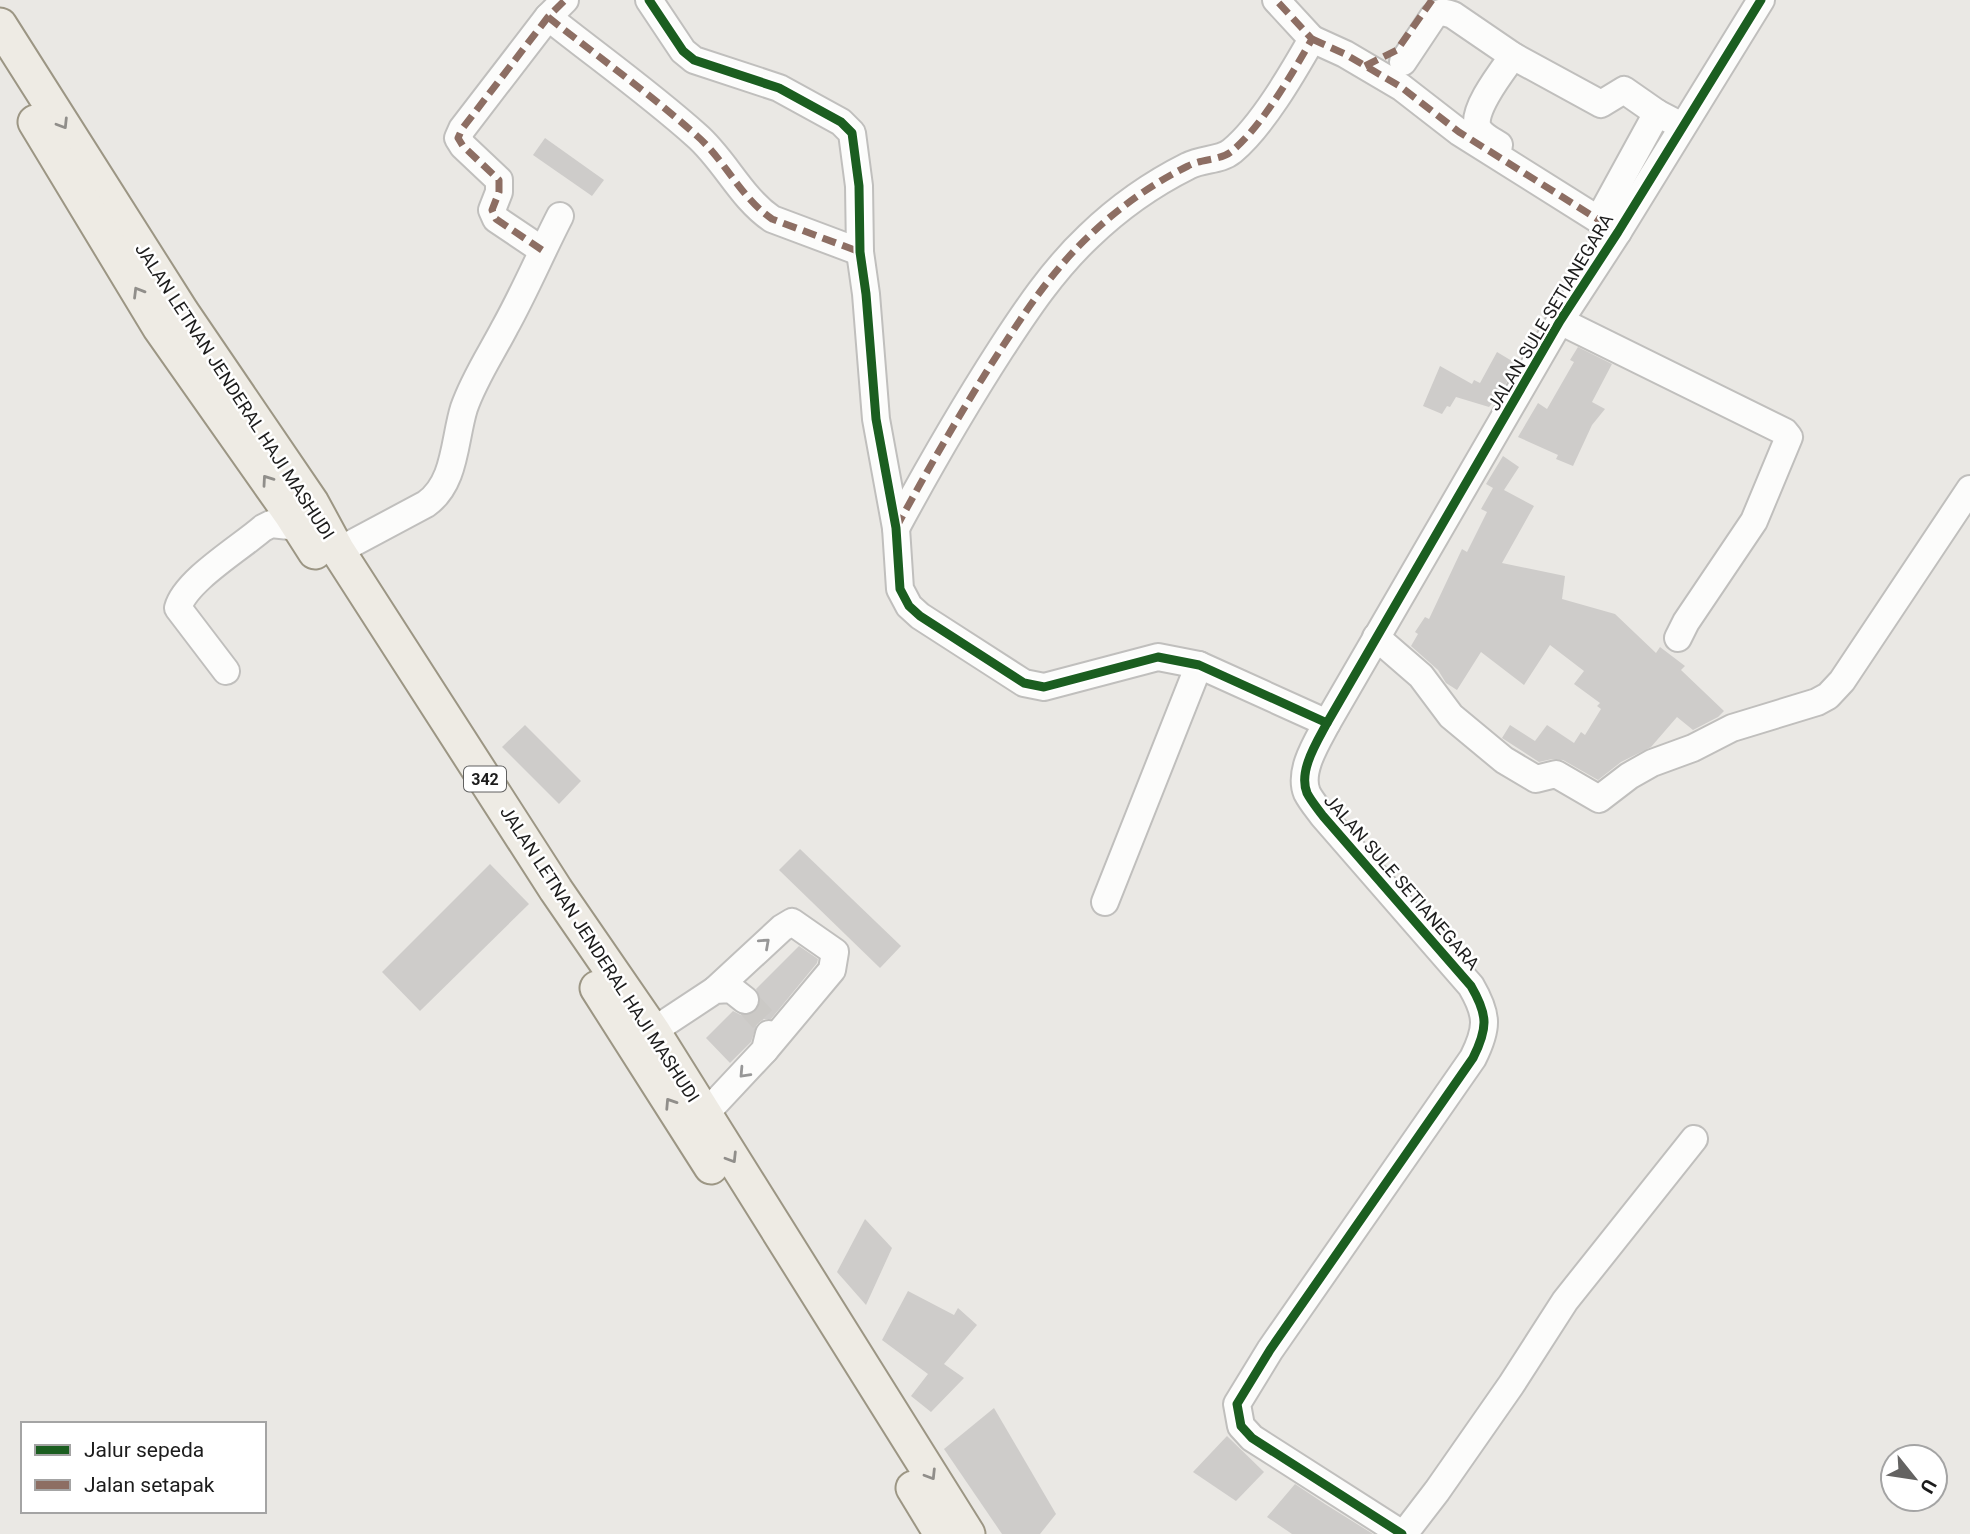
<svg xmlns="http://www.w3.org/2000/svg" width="1970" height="1534" font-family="Roboto,sans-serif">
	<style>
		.building { fill: #ceccca }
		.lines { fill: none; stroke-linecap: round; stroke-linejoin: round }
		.minor-tunnel { stroke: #cbc9c6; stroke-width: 26; stroke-dasharray: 26 13; stroke-linecap: butt }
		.minor-casing { stroke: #c0bfbd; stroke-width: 30 }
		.major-casing { stroke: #9c9684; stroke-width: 37 }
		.minor { stroke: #fcfcfb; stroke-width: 26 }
		.major { stroke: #eeebe4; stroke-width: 33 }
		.quiet { stroke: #8d6e63; stroke-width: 7; stroke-dasharray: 14 7; stroke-linecap: butt }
		.cycleway-casing { stroke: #fff; stroke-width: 13 }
		.cycleway { stroke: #1b5e20; stroke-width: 9 }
		.oneway { stroke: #908e8a }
		.oneway2 { stroke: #979797 }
		.labels { text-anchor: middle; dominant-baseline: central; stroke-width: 5; stroke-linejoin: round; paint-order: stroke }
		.shield { fill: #fff; stroke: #606060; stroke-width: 2 }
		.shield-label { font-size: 16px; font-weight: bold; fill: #1c1c1c }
		.street-label { font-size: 18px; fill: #1c1c1c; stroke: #fff }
	</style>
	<rect width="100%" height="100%" fill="#eae8e4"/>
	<!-- building -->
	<g class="building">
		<polygon points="545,138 604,180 592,196 533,155"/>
		<polygon points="1578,347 1612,364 1592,402 1605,409 1592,425 1573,466 1556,459 1558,455 1518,437 1538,403 1547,409 1574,362 1570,360"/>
		<polygon points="1497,352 1517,364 1500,394 1489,407 1456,397 1450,407 1447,406 1442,414 1423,406 1440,366 1472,384 1474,380 1480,383"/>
		<polygon points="1503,456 1519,467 1504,490 1534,506 1502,563 1565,576 1562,599 1615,614 1656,653 1660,647 1685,666 1681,670 1724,711 1718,717 1693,730 1677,717 1651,747 1621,762 1598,780 1563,760 1552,759 1539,762 1502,738 1510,725 1535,741 1547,725 1574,743 1581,732 1585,735 1601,709 1597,706 1600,703 1574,684 1584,671 1550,645 1524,685 1481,652 1457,690 1446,683 1438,670 1411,646 1418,634 1415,632 1425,617 1429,619 1462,549 1467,552 1487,512 1481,509 1493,488 1486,484"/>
		<polygon points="525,725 581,781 559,804 502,747"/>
		<polygon points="800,849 901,946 880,968 779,870"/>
		<polygon points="490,864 529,904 420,1011 382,972"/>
		<polygon points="799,946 818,959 817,963 771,1019 764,1019 757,1024 751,1042 730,1063 706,1038 733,1011 743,1016 750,1015 757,1010 761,1002 756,989"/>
		<polygon points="865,1219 892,1248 866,1305 837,1272"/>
		<polygon points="908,1291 954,1315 958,1308 977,1325 944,1364 964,1378 931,1412 911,1396 928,1374 882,1340"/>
		<polygon points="994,1408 1056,1514 1040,1534 1002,1534 944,1449"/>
		<polygon points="1227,1436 1264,1472 1236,1501 1193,1472"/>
		<polygon points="1295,1484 1325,1504 1373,1534 1292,1534 1267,1517"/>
	</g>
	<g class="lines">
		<!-- minor-tunnel -->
		<polyline class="minor-tunnel" points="745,1000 768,1025"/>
		<!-- minor casing -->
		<g class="minor-casing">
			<g id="minor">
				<polyline points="649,0 683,51 694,60 779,88 841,122 852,133 859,186 860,252 866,294 876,419 896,528 900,589 909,606 920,616 1024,683 1044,687 1158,657 1199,665 1327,723"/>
				<path d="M548,17C597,56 649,93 696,135C725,160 740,197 772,219L860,252"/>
				<polyline points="1312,39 1345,54 1401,87 1459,132 1618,232"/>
				<path d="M1403,62L1433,17C1440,11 1444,12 1453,15L1513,56L1601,104L1624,90L1657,113L1682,126"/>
				<path d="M1499,145C1491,140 1482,136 1478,128C1470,112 1503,70 1513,56"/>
				<polyline points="1600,217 1657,113"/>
				<polyline points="542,250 496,219 492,210 499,192 499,180 463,146 458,138 462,129 548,17 565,0"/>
				<polyline points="1560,321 1785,432 1789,437 1754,521 1686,622 1678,638"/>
				<path d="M896,528C929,467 963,408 1001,349C1027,309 1053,270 1089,236C1118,208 1152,184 1188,166C1203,158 1220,161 1232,151C1262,126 1292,74 1312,39L1276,0"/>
				<path d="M338,551L426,504C456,483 454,440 464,408C474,379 491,354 505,327C525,291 541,253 560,216"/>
				<polyline points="1376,637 1421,676 1451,716 1504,760 1536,779 1556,774 1599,799 1629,776 1652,763 1693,748 1732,728 1817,702 1828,696 1842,681 1970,489"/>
				<path d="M226,671L178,608C185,581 240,548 263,528L271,524L299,527"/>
				<polyline points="1105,902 1199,665"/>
				<polyline points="715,990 782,928 792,922 835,952 832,970 765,1050"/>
				<polyline points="653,1031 715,990 731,989 745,1000"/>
				<polyline points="705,1114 765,1050 769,1034"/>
				<path d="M1402,1534L1252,1438L1241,1426L1237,1404L1270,1350L1473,1058C1488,1028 1488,1015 1471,986L1323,816C1318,809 1311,801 1307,793C1298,771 1317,742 1327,723L1560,321L1618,232L1761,0"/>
				<polyline points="1404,1534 1437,1491 1511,1385 1565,1301 1694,1139"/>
			</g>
		</g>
		<!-- major casing -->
		<g class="major-casing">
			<g id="major">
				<polyline points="0,25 182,312 312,503 338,551 556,890 653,1031 968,1534"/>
				<polyline points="35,122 159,327 292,516 315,552"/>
				<polyline points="597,988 711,1167"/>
				<polyline points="913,1488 941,1534"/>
			</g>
		</g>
		<!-- minor -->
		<use href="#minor" class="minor"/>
		<!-- major -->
		<use href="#major" class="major"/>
		<!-- quiet -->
		<g class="quiet">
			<path d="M548,17C597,56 649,93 696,135C725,160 740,197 772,219L860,252"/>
			<polyline points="1312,39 1345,54 1401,87 1459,132 1618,232"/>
			<polyline points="1365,66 1397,50 1432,0"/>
			<polyline points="542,250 496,219 492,210 499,192 499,180 463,146 458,138 462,129 548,17 565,0"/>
			<path d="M896,528C929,467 963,408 1001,349C1027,309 1053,270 1089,236C1118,208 1152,184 1188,166C1203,158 1220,161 1232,151C1262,126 1292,74 1312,39L1276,0"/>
		</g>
		<!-- cycleway casing -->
		<g class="cycleway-casing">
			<g id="cycleway">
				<polyline points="649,0 683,51 694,60 779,88 841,122 852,133 859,186 860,252 866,294 876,419 896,528 900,589 909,606 920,616 1024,683 1044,687 1158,657 1199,665 1327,723"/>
				<path d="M1402,1534L1252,1438L1241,1426L1237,1404L1270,1350L1473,1058C1488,1028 1488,1015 1471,986L1323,816C1318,809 1311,801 1307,793C1298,771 1317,742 1327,723L1560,321L1618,232L1761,0"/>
			</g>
		</g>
		<!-- cycleway -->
		<use href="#cycleway" class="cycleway"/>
	</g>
	<!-- one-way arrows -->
	<defs><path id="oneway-chevron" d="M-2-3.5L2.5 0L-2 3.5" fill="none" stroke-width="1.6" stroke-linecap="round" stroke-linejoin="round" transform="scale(1.75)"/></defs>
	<g class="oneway">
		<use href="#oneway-chevron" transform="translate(63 124) rotate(58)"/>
		<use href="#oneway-chevron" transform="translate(138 292) rotate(-121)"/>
		<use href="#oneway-chevron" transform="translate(267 480) rotate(-125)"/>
		<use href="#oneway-chevron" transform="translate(670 1103) rotate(-123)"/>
		<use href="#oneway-chevron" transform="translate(732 1158) rotate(58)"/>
		<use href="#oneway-chevron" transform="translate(931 1475) rotate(58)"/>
	</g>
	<g class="oneway2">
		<use href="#oneway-chevron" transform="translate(765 943) rotate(-42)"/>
		<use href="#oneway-chevron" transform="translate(744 1073) rotate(133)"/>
	</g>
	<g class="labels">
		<!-- shield labels -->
		<rect class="shield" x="464" y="766.5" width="42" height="25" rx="5"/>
		<g class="shield-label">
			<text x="485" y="779">342</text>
		</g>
		<!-- street labels -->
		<g class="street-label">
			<text transform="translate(1550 312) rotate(-59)">JALAN SULE SETIANEGARA</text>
			<text transform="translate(235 391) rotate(57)">JALAN LETNAN JENDERAL HAJI MASHUDI</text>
			<text transform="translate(1402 882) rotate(49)">JALAN SULE SETIANEGARA</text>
			<text transform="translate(600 954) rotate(57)">JALAN LETNAN JENDERAL HAJI MASHUDI</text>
		</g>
	</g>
	<!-- legend -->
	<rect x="21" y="1422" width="245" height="91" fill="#ffffff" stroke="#a4a4a4" stroke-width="2"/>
	<rect x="35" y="1445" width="35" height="10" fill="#1b5e20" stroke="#a4a4a4" stroke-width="2"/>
	<text x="84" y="1457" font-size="21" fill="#1c1c1c">Jalur sepeda</text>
	<rect x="35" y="1480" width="35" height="10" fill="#8d6e63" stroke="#a4a4a4" stroke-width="2"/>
	<text x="84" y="1492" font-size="21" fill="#1c1c1c">Jalan setapak</text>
	<!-- north arrow -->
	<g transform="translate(1914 1478) rotate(120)"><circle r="33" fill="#ffffff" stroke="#a4a4a4" stroke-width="2"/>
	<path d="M0-5L12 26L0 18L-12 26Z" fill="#646362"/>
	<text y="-10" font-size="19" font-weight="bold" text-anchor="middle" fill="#1c1c1c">U</text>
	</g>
</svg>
